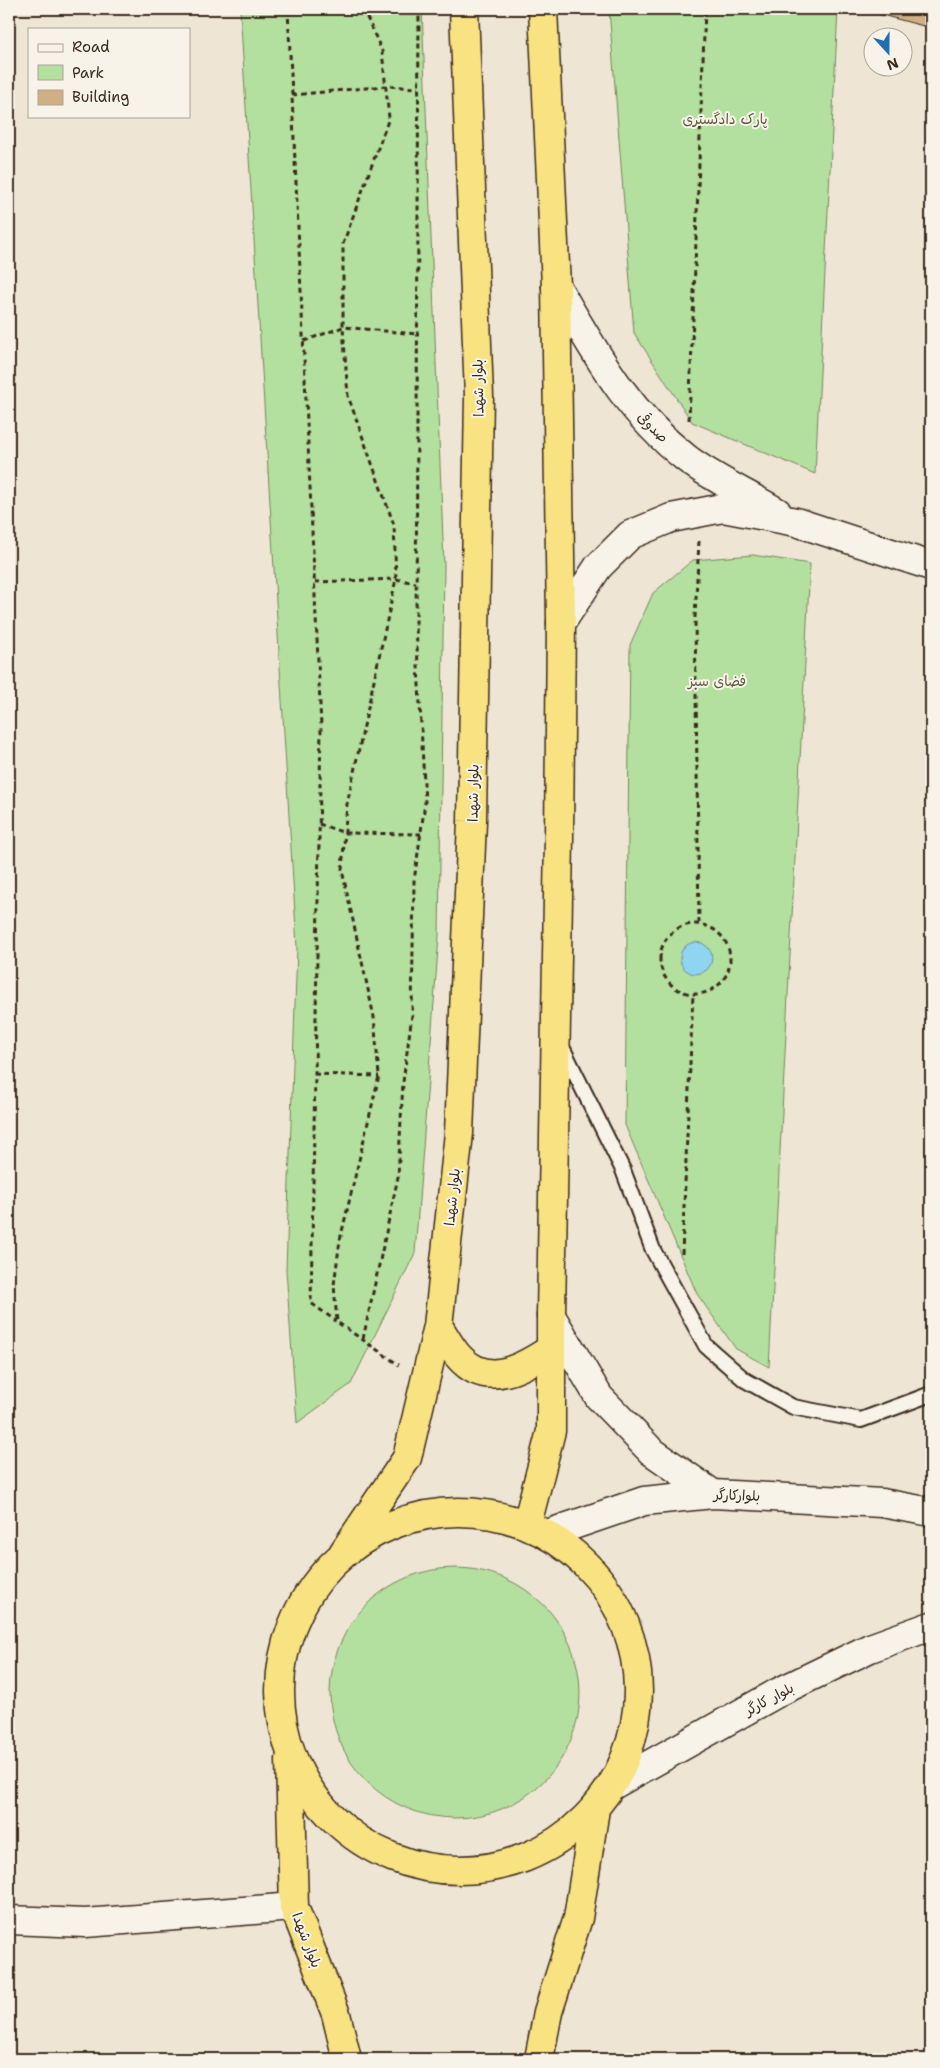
<svg xmlns="http://www.w3.org/2000/svg" width="940" height="2068" viewBox="0 0 940 2068" font-family="'Shantell Sans','Playpen Sans Arabic',sans-serif">
	<rect width="100%" height="100%" fill="#efe5d4"/>
	<filter id="ink" filterUnits="userSpaceOnUse"><feTurbulence type="fractalNoise" baseFrequency=".02" numOctaves="2"/><feDisplacementMap in="SourceGraphic" scale="10" xChannelSelector="R" yChannelSelector="G"/><feConvolveMatrix kernelMatrix="1 2 1 2 8 2 1 2 1" color-interpolation-filters="sRGB"/></filter>
	<g filter="url(#ink)">
		<path fill="#b3e09e" stroke="#77855e" d="M 240,9 L 422,9 L 444,565 L 439,936 L 415,1253 L 351,1384 L 297,1423 L 286,1270 L 297,947 Z
			M 609,9 L 838,9 L 815,474 L 692,422 L 634,333 Z
			M 753,555 L 810,564 L 769,1367 L 736,1349 L 697,1294 L 625,1125 L 630,645 L 653,593 L 693,560 Z
			M330 1693a125 125 0 1 1 250 0a125 125 0 1 1-250 0Z"/>
		<path fill="#8fd4f0" stroke="#6d909c" d="M680 958a16 16 0 1 1 32 0a16 16 0 1 1-32 0Z"/>
		<path fill="#0003" d="M 864,9 L 931,9 L 931,27 Z"/>
		<path fill="#cfaf83" stroke="#3b2a1e" d="M 859,9 L 931,9 L 931,28 Z"/>
		<g fill="none" stroke-linecap="round" stroke-linejoin="round">
			<g stroke="#3b2a1e" stroke-width="18">
				<path id="service" d="M 561,1045 L 623,1170 L 653,1250 L 706,1346 L 745,1380 L 793,1407 L 861,1420 L 931,1394"/>
			</g>
			<g stroke="#3b2a1e" stroke-width="31">
				<path id="minor" d="M 556,286 C 594,350 625,410 686,458 C 713,479 748,494 777,512
					M 561,623 L 598,567 L 630,535 L 671,518 L 723,508 L 796,522 L 931,566
					M 9,1920 L 85,1923 L 294,1907"/>
			</g>
			<g stroke="#3b2a1e" stroke-width="31">
				<path id="secondary" d="M 551,1316 L 599,1397 L 651,1451 L 713,1494
					M 547,1534 L 644,1501 L 713,1494 L 882,1503 L 931,1512
					M 613,1785 L 779,1692 L 870,1648 L 931,1626"/>
			</g>
			<g stroke="#3b2a1e" stroke-width="31">
				<path id="trunk" d="M 438,1326 C 445,1336 451,1349 460,1358 C 488,1389 524,1367 551,1349
					M280 1691a179 179 0 1 1 358 0a179 179 0 1 1-358 0Z
					M 527,1524 L 551,1431 L 551,1316 L 559,837 L 561,623 L 556,286 L 543,9
					M 343,1553 L 407,1458 L 438,1326 L 459,1133 L 472,821 L 479,396 L 464,9
					M 290,1760 L 294,1907 L 336,2014 L 347,2059
					M 539,2059 L 548,2012 L 578,1918 L 595,1809"/>
			</g>
			<path stroke="#3b2a1e" stroke-width="3" stroke-dasharray="5 4" stroke-linecap="butt" d="M 288,9 L 321,726 L 311,1303 L 336,1321
				M 363,9 L 382,51 L 389,118 L 343,244 L 343,327 L 348,396 L 394,525 L 396,579 L 347,804 L 342,870 L 374,1017 L 379,1076 L 340,1240 L 334,1285 L 337,1322 L 399,1365
				M 292,95 L 386,86 L 418,88
				M 304,341 L 343,327 L 417,334
				M 689,420 L 705,9
				M 699,541 L 695,617 L 699,923
				M 315,582 L 396,579 L 416,583
				M 319,824 L 345,833 L 421,834
				M660 959a35 35 0 1 1 70 0a35 35 0 1 1-70 0Z
				M 314,1074 L 379,1076
				M 682,1254 L 693,994
				M 363,1339 L 398,1177 L 403,1082 L 412,1015 L 414,881 L 425,803 L 416,626 L 419,9"/>
			<use href="#service" stroke="#f7f3e8" stroke-width="14"/>
			<use href="#minor" stroke="#f7f3e8" stroke-width="28"/>
			<use href="#secondary" stroke="#f7f3e8" stroke-width="28"/>
			<use href="#trunk" stroke="#f8e281" stroke-width="28"/>
		</g>
	</g>
	<g text-anchor="middle" stroke-width="4" stroke-linejoin="round" paint-order="stroke">
		<g font-size="14" fill="#59583e" stroke="#f7f3e8">
			<text x="725" y="124">پارک دادگستری</text>
			<text x="717" y="686">فضای سبز</text>
		</g>
		<g font-size="14" fill="#3b2a1e" stroke="#f7f3e8">
			<text transform="translate(478 388) rotate(-91)" y="5">بلوار شهدا</text>
			<text transform="translate(653 427) rotate(45)" y="5">صدوقی</text>
			<text transform="translate(473 793) rotate(-89)" y="5">بلوار شهدا</text>
			<text transform="translate(452 1197) rotate(-84)" y="5">بلوار شهدا</text>
			<text transform="translate(737 1495) rotate(2)" y="5">بلوارکارگر</text>
			<text transform="translate(769 1699) rotate(-28)" y="5">بلوار کارگر</text>
			<text transform="translate(307 1940) rotate(69)" y="5">بلوار شهدا</text>
		</g>
	</g>
	<rect width="940" height="2068" fill="none" stroke="#f7f3e8" stroke-width="30"/>
	<rect x="15" y="15" width="910" height="2038" fill="none" stroke="#3b2a1e" stroke-width="2" filter="url(#ink)"/>
	<rect x="28" y="28" width="162" height="90" fill="#f7f3e8" stroke="#aca397"/>
	<rect x="38" y="44" width="25" height="8" fill="#f7f3e8" stroke="#aca397"/>
	<text x="72" y="52" font-size="15" fill="#3b2a1e">Road</text>
	<rect x="38" y="65" width="25" height="15" fill="#b3e09e" stroke="#aca397"/>
	<text x="72" y="78" font-size="15" fill="#3b2a1e">Park</text>
	<rect x="38" y="90" width="25" height="15" fill="#cfaf83" stroke="#aca397"/>
	<text x="72" y="102" font-size="15" fill="#3b2a1e">Building</text>
	<g transform="translate(888 52) rotate(159)"><circle r="24" fill="#f7f3e8" stroke="#aca397"/>
	<path d="M0-4L9 19L0 12L-9 19Z" fill="#1f6fb2"/>
	<text y="-8" font-size="14" font-weight="bold" text-anchor="middle" fill="#3b2a1e">N</text>
	</g>
</svg>
